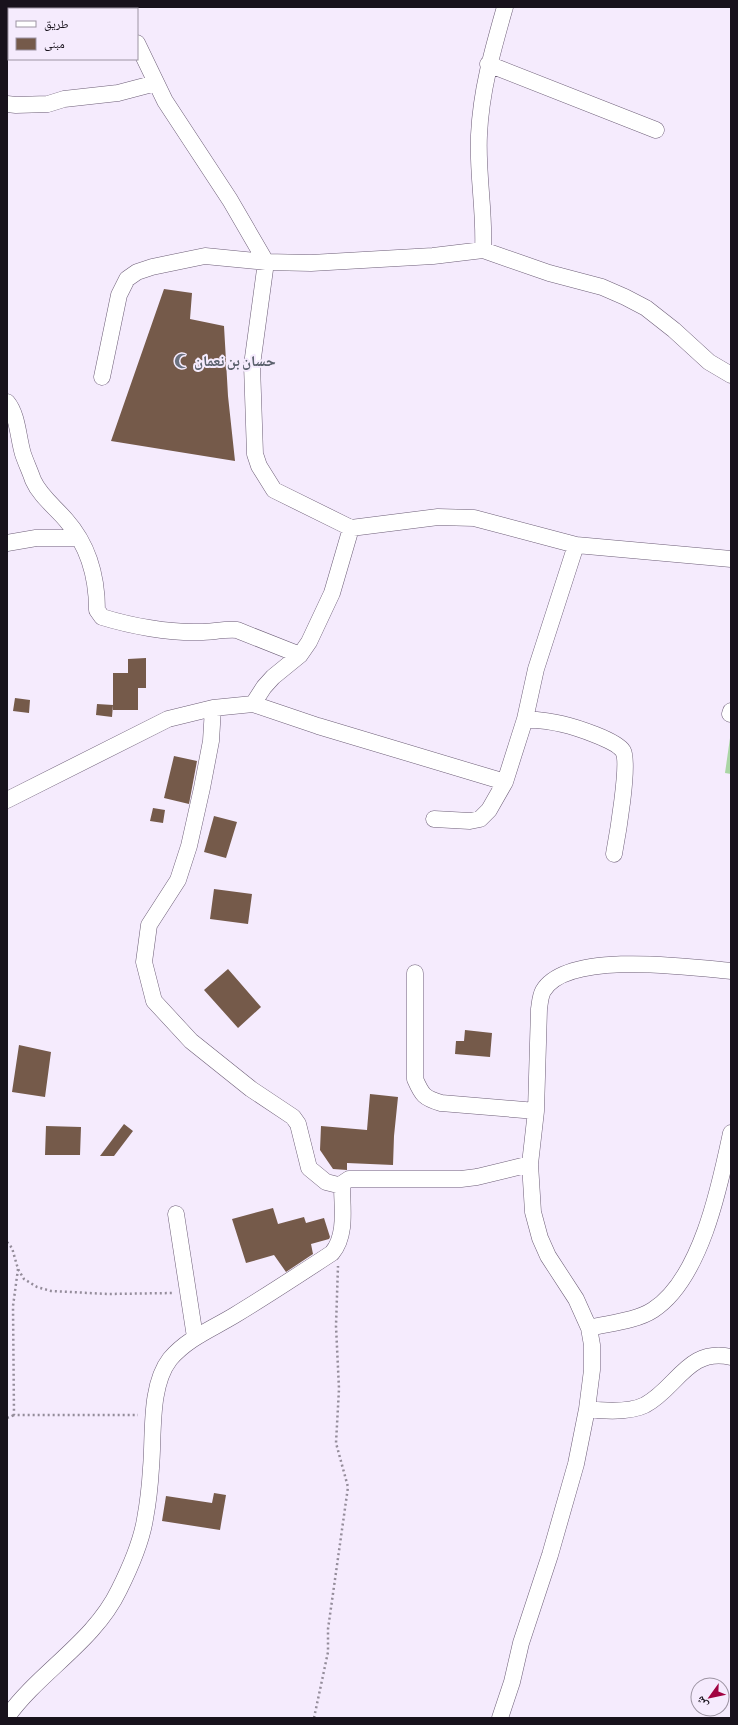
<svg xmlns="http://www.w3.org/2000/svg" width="738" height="1725" viewBox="0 0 738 1725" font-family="'Alegreya Sans','Noto Naskh Arabic',sans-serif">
	<rect width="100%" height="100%" fill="#f5ebfd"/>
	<path fill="#aad6a5" d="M 731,731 L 731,774 L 725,773 Z"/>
	<path fill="#755a4a" d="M 164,289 L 192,293 L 190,319 L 224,326 L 228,396 L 235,461 L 111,441 Z
		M 146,658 L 146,688 L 138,688 L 138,710 L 113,710 L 113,673 L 128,673 L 128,659 Z
		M 15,698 L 30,700 L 29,713 L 13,711 Z
		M 97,704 L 113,705 L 112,717 L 96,715 Z
		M 174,756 L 197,761 L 189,804 L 164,798 Z
		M 153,808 L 165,810 L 163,823 L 150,821 Z
		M 214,816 L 237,822 L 226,858 L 204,852 Z
		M 214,889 L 252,894 L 248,924 L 210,919 Z
		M 228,969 L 261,1007 L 238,1028 L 204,990 Z
		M 465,1030 L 492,1033 L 490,1057 L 455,1054 L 456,1041 L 464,1041 Z
		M 19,1045 L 51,1052 L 45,1097 L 12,1092 Z
		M 370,1094 L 398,1097 L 394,1136 L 393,1165 L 347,1163 L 347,1170 L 333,1169 L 320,1150 L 321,1126 L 367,1130 Z
		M 124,1124 L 133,1131 L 114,1156 L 100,1156 Z
		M 46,1126 L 81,1127 L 80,1155 L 45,1155 Z
		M 273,1208 L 278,1224 L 304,1217 L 306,1223 L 324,1218 L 330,1237 L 329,1239 L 311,1244 L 313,1254 L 286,1272 L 274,1255 L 246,1263 L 232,1219 Z
		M 214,1493 L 226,1495 L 220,1530 L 162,1521 L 166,1496 L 212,1503 Z"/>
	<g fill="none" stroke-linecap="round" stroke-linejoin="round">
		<g stroke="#6d5e77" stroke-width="17">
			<path id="minor" d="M 124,7 L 125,9
				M 137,43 L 165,101 L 230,200 L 266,262 L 252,365 L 255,454 L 259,466 L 274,490 L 351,528 L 438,517 L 474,518 L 576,545 L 731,559
				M 488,64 L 656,130
				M 7,104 L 16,105 L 48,104 L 64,99 L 118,93 L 156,83
				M 483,250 C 485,212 477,173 479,135 C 481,90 493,49 505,7
				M 102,377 L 119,295 L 127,279 L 137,272 L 152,267 L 205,256 L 266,262 L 311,263 L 433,256 L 483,250 L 549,273 L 602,287 L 625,297 L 646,308 L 674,330 L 709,362 L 731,375
				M 7,402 C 18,415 18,438 23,454 C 26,463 30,471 33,480 C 40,496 55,507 66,520 C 89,546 97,577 97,610 L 102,617 C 131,626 169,633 200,632 C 212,632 224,629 237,630 L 300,655
				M 7,543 L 36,538 L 79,538
				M 253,704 L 264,687 L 273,677 L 300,655 L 309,642 L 332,593 L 351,528
				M 213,708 L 211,741 L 202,788 L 189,846 L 178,880 L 149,925 L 144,962 L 154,1001 L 191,1041 L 251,1089 L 293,1117 L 298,1124 L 309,1168 L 326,1182 L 342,1186
				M 730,714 L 731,711
				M 525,719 C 538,720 550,721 562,724 C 575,727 616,740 623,751 C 630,763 617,838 614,854
				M 7,800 L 168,719 L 213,708 L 253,704 L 318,726 L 505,782
				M 434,819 L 470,821 L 480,819 L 489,810 L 505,782 L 525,719 L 536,669 L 576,545
				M 415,973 L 415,1079 C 422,1095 424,1098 441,1103 L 536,1111
				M 176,1214 L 195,1337
				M 589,1328 C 610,1323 636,1321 653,1310 C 701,1279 720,1185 731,1133
				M 587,1409 C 604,1411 629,1413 645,1405 C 677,1388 688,1347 731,1357
				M 7,1717 C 40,1671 94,1642 119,1590 C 130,1568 141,1544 145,1519 C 148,1503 150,1485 151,1468 C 154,1435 149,1386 170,1359 C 188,1338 212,1329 235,1315 C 268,1295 300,1274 332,1253 C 347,1235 342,1207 342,1186 L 343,1183 L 349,1179 L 461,1179 L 477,1177 L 530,1164
				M 500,1718 L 512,1682 L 521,1643 L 550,1555 L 576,1464 L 587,1409 L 592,1370 L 592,1345 L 589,1328 L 576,1299 L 548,1256 L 540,1238 L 533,1212 L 530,1164 L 536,1111 L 539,1009 C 540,1003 540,997 543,991 C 567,950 690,967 731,971"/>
		</g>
		<path stroke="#948c9a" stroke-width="2.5" stroke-dasharray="2 3" stroke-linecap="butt" d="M 7,1242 L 12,1248 L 18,1269 L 24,1279 L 37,1287 L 51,1291 L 108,1294 L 174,1293
			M 18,1269 L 13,1306 L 14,1415 L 138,1415
			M 7,1418 L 14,1415
			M 314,1718 L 328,1652 L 328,1629 L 348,1487 L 336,1443 L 339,1389 L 336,1326 L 338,1266"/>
		<use href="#minor" stroke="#fff" stroke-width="16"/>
	</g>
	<defs>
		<g id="mosque-bare" transform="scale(1.2)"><path d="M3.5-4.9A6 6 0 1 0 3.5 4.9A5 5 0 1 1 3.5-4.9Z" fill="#6b7280" stroke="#f5ebfd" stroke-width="2.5" paint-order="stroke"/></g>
	</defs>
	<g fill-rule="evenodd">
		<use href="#mosque-bare" x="182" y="361"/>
	</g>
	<g text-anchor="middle" stroke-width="4" stroke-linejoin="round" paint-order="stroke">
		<g font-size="15" font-weight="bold" fill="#5b616d" stroke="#f5ebfd" text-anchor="start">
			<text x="194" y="366">حسان بن نعمان</text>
		</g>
	</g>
	<rect width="738" height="1725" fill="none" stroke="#18121c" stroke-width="16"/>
	<rect x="8" y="8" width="130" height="52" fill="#f5ebfd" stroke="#9d94a3"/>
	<rect x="16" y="21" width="20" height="6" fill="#ffffff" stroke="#9d94a3"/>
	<text x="44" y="28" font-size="12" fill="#18121c">طريق</text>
	<rect x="16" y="38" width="20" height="12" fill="#755a4a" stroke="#9d94a3"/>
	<text x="44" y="48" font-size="12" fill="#18121c">مبنى</text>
	<g transform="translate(710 1697) rotate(237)"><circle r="19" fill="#f5ebfd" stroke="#9d94a3"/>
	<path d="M0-3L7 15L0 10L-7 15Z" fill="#a10341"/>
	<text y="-6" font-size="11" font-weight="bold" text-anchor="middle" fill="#18121c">ش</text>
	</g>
</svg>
